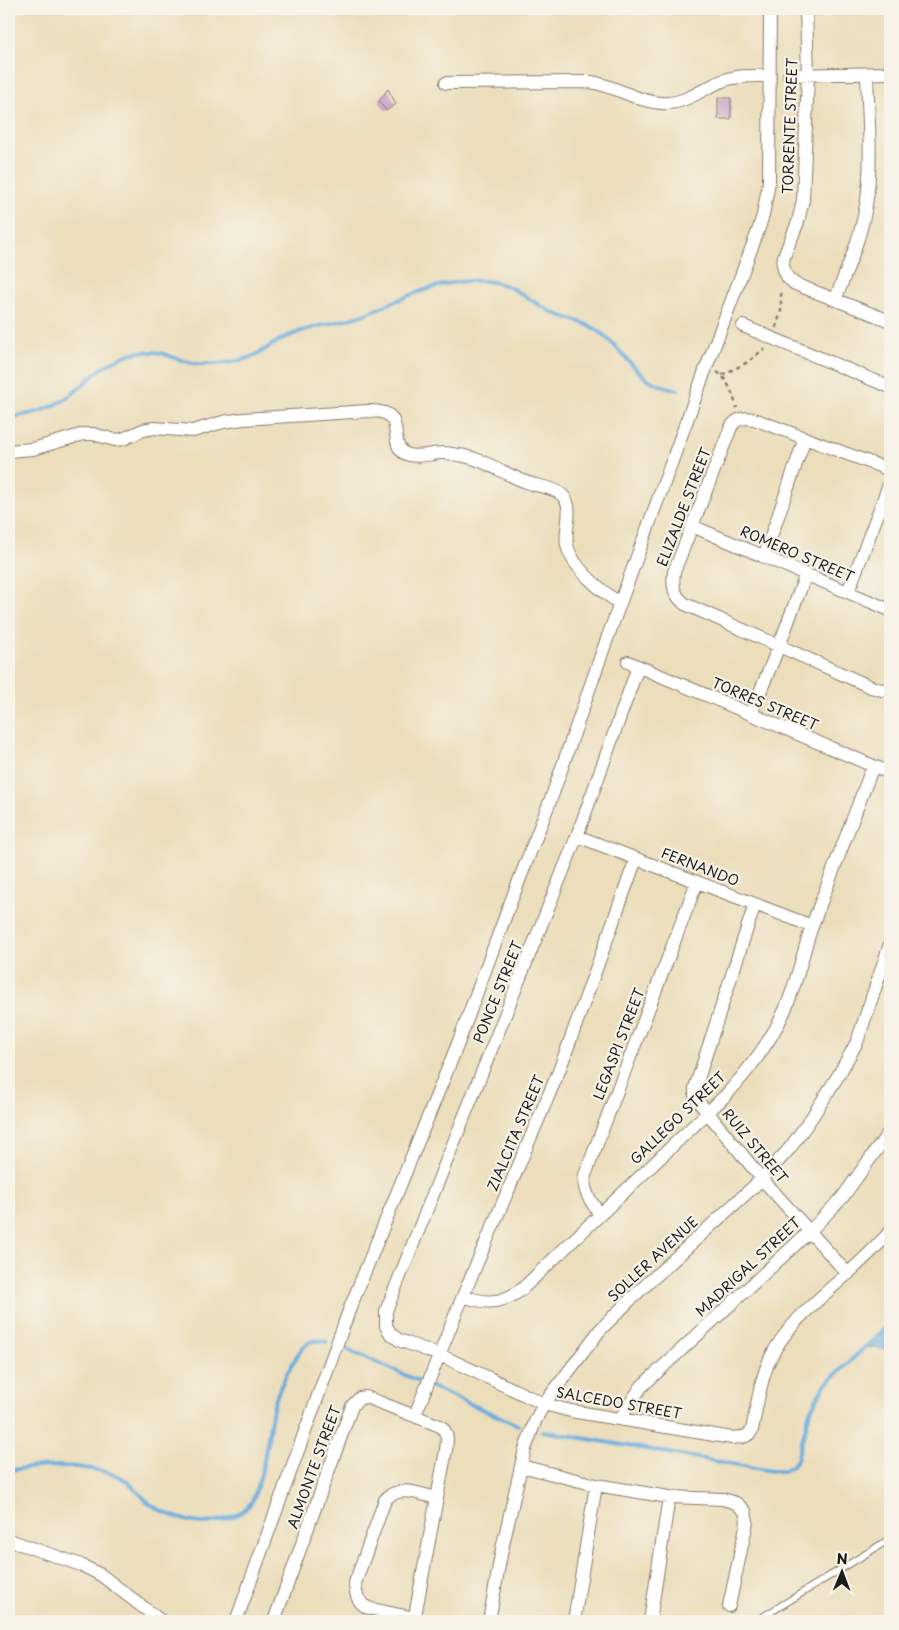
<svg xmlns="http://www.w3.org/2000/svg" width="899" height="1630" viewBox="0 0 899 1630" font-family="'Playpen Sans',sans-serif">
	<rect width="100%" height="100%" fill="#f7f3e8"/>
	<filter id="ink" filterUnits="userSpaceOnUse"><feTurbulence type="fractalNoise" baseFrequency=".02" numOctaves="2"/><feDisplacementMap in="SourceGraphic" scale="10" xChannelSelector="R" yChannelSelector="G"/><feConvolveMatrix kernelMatrix="1 2 1 2 8 2 1 2 1" color-interpolation-filters="sRGB"/></filter>
	<filter id="wash" filterUnits="userSpaceOnUse"><feTurbulence type="fractalNoise" baseFrequency=".0096" numOctaves="4" result="noise"/><feDisplacementMap in="SourceGraphic" scale="20" xChannelSelector="R" yChannelSelector="G"/><feGaussianBlur stdDeviation="1.12" result="paint"/><feColorMatrix in="noise" values="0 0 0 0 0 0 0 0 0 0 0 0 0 0 0 0 0 1.4 0 .05"/><feComposite in="paint" operator="in"/></filter>
	<g filter="url(#wash)">
		<rect width="100%" height="100%" fill="#ecdebb"/>
		<path fill="#67abdd" stroke="#42647c" d="M 890,1321 L 890,1350 L 864,1347 Z"/>
		<g fill="none" stroke-linecap="round" stroke-linejoin="round">
			<path stroke="#67abdd" stroke-width="4" d="M 9,417 C 31,415 54,409 72,394 C 87,382 101,366 120,358 C 133,351 150,350 164,354 C 176,358 187,363 200,364 C 218,365 239,362 256,355 C 261,352 267,348 272,345 C 280,340 290,335 299,332 C 321,324 344,322 365,314 C 404,298 448,275 492,282 C 514,285 533,303 552,312 C 568,320 587,321 601,333 C 618,346 629,365 646,378 C 655,385 667,387 678,390
				M 348,1350 L 518,1425
				M 542,1431 L 772,1471 L 783,1471 L 792,1466 L 797,1460 L 810,1411 L 824,1386 L 866,1346
				M 9,1470 C 43,1465 84,1463 118,1476 C 130,1481 140,1495 149,1503 C 160,1512 188,1523 202,1523 C 217,1523 241,1516 250,1504 C 253,1501 255,1494 256,1490 C 267,1461 267,1430 275,1401 C 279,1388 286,1375 293,1363 C 301,1348 308,1336 327,1342"/>
		</g>
		<g id="blocks">
			<path fill="#c79fc9" d="M 388,89 L 396,104 L 386,111 L 379,101 Z
				M 718,98 L 731,98 L 731,119 L 718,119 Z"/>
		</g>
	</g>
	<g filter="url(#ink)">
		<use href="#blocks" fill-opacity="0" stroke="#847d6c" stroke-width="1"/>
		<g fill="none" stroke-linecap="round" stroke-linejoin="round">
			<g stroke="#847d6c" stroke-width="8">
				<path id="lane" d="M 727,1621 L 727,1620
					M 756,1621 L 890,1539"/>
			</g>
			<g stroke="#847d6c" stroke-width="14">
				<path id="street" d="M 806,9 L 808,75 L 803,200 L 798,222 L 784,256 L 783,264 L 784,270 L 788,278 L 795,284 L 890,321
					M 789,75 L 890,73
					M 446,83 L 591,82 C 617,86 642,105 668,103 C 689,102 706,86 725,80 C 739,75 755,76 770,76
					M 835,300 C 847,269 861,238 866,205 C 873,165 868,115 867,74
					M 743,326 L 890,387
					M 9,451 L 33,449 L 84,434 L 93,434 L 115,440 L 123,439 L 143,430 L 154,428 L 193,431 L 223,422 L 243,419 L 368,411 C 374,411 382,411 387,414 C 402,422 389,450 409,455 C 420,458 432,453 443,453 C 448,453 453,454 458,455 C 485,458 507,477 532,484 C 542,487 557,488 564,497 C 574,510 564,530 567,545 C 572,568 602,591 620,604
					M 890,470 L 754,419 C 744,417 737,418 731,427 L 674,572 C 672,587 674,595 685,604 L 871,687 L 882,690 L 890,689
					M 692,526 L 890,610
					M 764,557 L 805,438
					M 848,592 L 890,482
					M 628,662 L 890,773
					M 638,667 L 577,836 L 386,1311 L 386,1326 L 391,1334 L 399,1340 L 440,1355 L 544,1404 L 571,1411 L 732,1438 C 740,1437 748,1438 752,1430 C 757,1406 760,1381 770,1359 C 785,1326 819,1299 846,1275 C 862,1261 876,1247 890,1232
					M 751,714 L 779,646 L 806,574
					M 577,836 L 812,926
					M 755,904 L 695,1088 L 695,1095 L 698,1101 L 762,1179 L 848,1274
					M 600,1214 C 591,1202 582,1191 585,1175 L 697,882
					M 463,1296 C 485,1304 501,1304 521,1290 L 726,1095 C 749,1070 771,1041 785,1010 C 797,982 803,952 813,923 C 833,871 853,818 873,766
					M 415,1415 L 463,1296 L 559,1071 L 636,859
					M 620,1419 L 641,1387 L 810,1231 L 842,1198 L 890,1131
					M 521,1466 L 596,1485 L 669,1497 L 723,1499 L 736,1503 L 745,1511 L 747,1522 L 729,1606
					M 9,1540 L 81,1565 L 101,1575 L 161,1621
					M 414,1618 L 368,1608 C 358,1603 355,1594 355,1583 L 385,1500 C 398,1484 419,1494 437,1498
					M 236,1621 L 350,1308 L 457,1046 L 508,909 L 552,796 L 603,650 L 706,368 L 758,231 L 763,215 L 769,182 L 770,9
					M 274,1621 L 352,1406 L 360,1398 L 366,1397 L 440,1426 C 449,1433 447,1440 446,1450 L 414,1621
					M 489,1621 L 502,1549 L 525,1449 L 536,1419 L 544,1404 L 600,1330 L 636,1294 L 762,1179 L 790,1148 L 812,1117 L 838,1076 L 857,1042 L 890,944
					M 574,1621 L 596,1485
					M 650,1621 L 669,1497"/>
			</g>
			<path stroke="#847d6c" stroke-width="2.5" stroke-dasharray="4 4" stroke-linecap="butt" d="M 776,328 L 781,311 L 781,289
				M 717,372 C 728,378 733,396 737,408
				M 722,375 L 748,362 L 765,348"/>
			<use href="#lane" stroke="#fff" stroke-width="6"/>
			<use href="#street" stroke="#fff" stroke-width="12"/>
		</g>
	</g>
	<g text-anchor="middle" stroke-width="4.5" stroke-linejoin="round" paint-order="stroke">
		<g font-size="14" fill="#1c1c1c" stroke="#f7f3e8">
			<text transform="translate(790 126) rotate(-88)" y="5">TORRENTE STREET</text>
			<text transform="translate(684 507) rotate(-69)" y="5">ELIZALDE STREET</text>
			<text transform="translate(797 554) rotate(23)" y="5">ROMERO STREET</text>
			<text transform="translate(765 704) rotate(23)" y="5">TORRES STREET</text>
			<text transform="translate(700 867) rotate(21)" y="5">FERNANDO</text>
			<text transform="translate(498 992) rotate(-68)" y="5">PONCE STREET</text>
			<text transform="translate(619 1044) rotate(-69)" y="5">LEGASPI STREET</text>
			<text transform="translate(678 1118) rotate(-44)" y="5">GALLEGO STREET</text>
			<text transform="translate(516 1133) rotate(-67)" y="5">ZIALCITA STREET</text>
			<text transform="translate(755 1146) rotate(50)" y="5">RUIZ STREET</text>
			<text transform="translate(653 1259) rotate(-43)" y="5">SOLLER AVENUE</text>
			<text transform="translate(748 1267) rotate(-43)" y="5">MADRIGAL STREET</text>
			<text transform="translate(619 1403) rotate(10)" y="5">SALCEDO STREET</text>
			<text transform="translate(314 1467) rotate(-70)" y="5">ALMONTE STREET</text>
		</g>
	</g>
	<rect width="899" height="1630" fill="none" stroke="#f7f3e8" stroke-width="30"/>
	<g transform="translate(842 1572) rotate(1)" stroke="#f7f3e8" stroke-width="4" paint-order="stroke">
	<path d="M0-4L9 19L0 12L-9 19Z" fill="#1c1c1c"/>
	<text y="-8" font-size="14" font-weight="bold" text-anchor="middle" fill="#1c1c1c">N</text>
	</g>
</svg>
